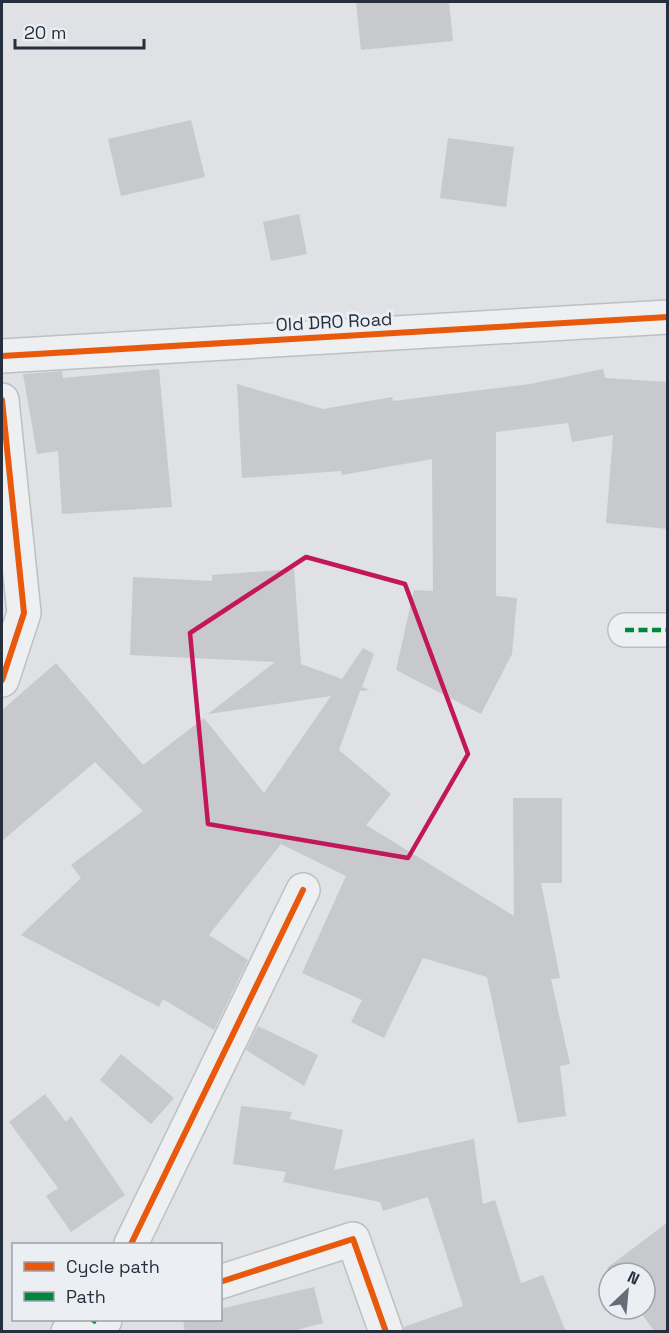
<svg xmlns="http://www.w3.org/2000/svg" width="669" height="1333" viewBox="0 0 669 1333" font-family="'Space Grotesk',sans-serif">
	<rect width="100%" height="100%" fill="#dfe1e4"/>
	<path fill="#c7c9cc" d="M 356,2 L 449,2 L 453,41 L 361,50 Z
		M 191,120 L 205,177 L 121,196 L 108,139 Z
		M 448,138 L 514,147 L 506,207 L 440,198 Z
		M 299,214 L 307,254 L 271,261 L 263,222 Z
		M 159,369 L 172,507 L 62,514 L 58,451 L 37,454 L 23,374 L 62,371 L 63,378 Z
		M 603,369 L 605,378 L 668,382 L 668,529 L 606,523 L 613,435 L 572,442 L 568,423 L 496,432 L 496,596 L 517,598 L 512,654 L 481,714 L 396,670 L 414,590 L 433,591 L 432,459 L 342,475 L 341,471 L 242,478 L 237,384 L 323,409 L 392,397 L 393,401 L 530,384 Z
		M 294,569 L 301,664 L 342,679 L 363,648 L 374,654 L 362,687 L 370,690 L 360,691 L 339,750 L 391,794 L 366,825 L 514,916 L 513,798 L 562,798 L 562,883 L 541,883 L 560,978 L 551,979 L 570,1064 L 560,1066 L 566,1116 L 518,1123 L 487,977 L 423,958 L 384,1038 L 351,1022 L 362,1000 L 302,973 L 346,876 L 281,844 L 209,935 L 248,960 L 214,1030 L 163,999 L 159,1007 L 21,935 L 81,878 L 71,865 L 143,811 L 95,762 L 2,841 L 2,710 L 56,663 L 143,765 L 204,718 L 264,793 L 331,696 L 208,714 L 275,662 L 130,655 L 133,577 L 212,581 L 212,575 Z
		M 258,1026 L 318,1055 L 304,1086 L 246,1050 Z
		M 121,1054 L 174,1098 L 151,1124 L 100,1080 Z
		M 45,1094 L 66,1122 L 71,1116 L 125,1195 L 71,1232 L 46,1196 L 58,1188 L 9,1122 Z
		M 241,1106 L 292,1112 L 289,1119 L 343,1130 L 334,1170 L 474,1139 L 483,1204 L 495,1200 L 521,1283 L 543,1275 L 566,1332 L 404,1332 L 404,1327 L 463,1306 L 428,1197 L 383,1211 L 380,1202 L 283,1182 L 286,1172 L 233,1164 Z
		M 668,1222 L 668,1332 L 655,1332 L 638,1309 L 645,1309 L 645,1273 L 611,1273 L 607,1268 Z
		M 314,1287 L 323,1323 L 289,1332 L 185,1332 L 183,1320 L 220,1320 L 220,1309 Z"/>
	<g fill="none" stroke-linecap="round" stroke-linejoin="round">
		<g stroke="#bdbfc2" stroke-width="36">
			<path id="street" d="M 2,356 L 668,317
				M 2,400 L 24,613 L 2,680
				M 625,630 L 668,630
				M 131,1244 L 303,890
				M 220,1282 L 353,1239 L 386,1332
				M 68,1332 L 105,1320"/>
		</g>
		<use href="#street" stroke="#edeff1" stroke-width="33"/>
		<path stroke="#00873e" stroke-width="4.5" stroke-dasharray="9 4.5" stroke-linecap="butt" d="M 625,630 L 668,630
			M 93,1323 L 95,1320"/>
		<g stroke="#ebeff4" stroke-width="10">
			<path id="cycleway" d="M 2,356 L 668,317
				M 2,400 L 24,613 L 2,680
				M 131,1244 L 303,890
				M 220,1282 L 353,1239 L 386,1332"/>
		</g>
		<use href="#cycleway" stroke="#e8590c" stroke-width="6"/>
	</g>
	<path fill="none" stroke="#c2185b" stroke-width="4.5" stroke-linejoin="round" d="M 306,557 L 405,584 L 468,754 L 408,858 L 208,824 L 190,633 Z"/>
	<g text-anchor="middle" stroke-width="6" stroke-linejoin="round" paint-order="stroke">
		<g font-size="18" fill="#252f3d" stroke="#ebeff4">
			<text transform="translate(334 322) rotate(-3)" y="6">Old DRO Road</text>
		</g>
	</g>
	<rect width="669" height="1333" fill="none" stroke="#252f3d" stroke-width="6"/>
	<rect x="12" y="1243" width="210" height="78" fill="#ebeff4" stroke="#9ca2ab" stroke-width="1.5"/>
	<rect x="24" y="1262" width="30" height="9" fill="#e8590c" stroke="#9ca2ab" stroke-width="1.5"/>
	<text x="66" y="1273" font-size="18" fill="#252f3d">Cycle path</text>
	<rect x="24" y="1292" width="30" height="9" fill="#00873e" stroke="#9ca2ab" stroke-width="1.5"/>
	<text x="66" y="1303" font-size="18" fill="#252f3d">Path</text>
	<g transform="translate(627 1291) rotate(26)"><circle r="28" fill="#ebeff4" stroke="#9ca2ab" stroke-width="1.5"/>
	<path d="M0-4.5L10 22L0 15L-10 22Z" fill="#666d77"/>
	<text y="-9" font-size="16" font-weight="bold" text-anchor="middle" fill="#252f3d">N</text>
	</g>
	<path d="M15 39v9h129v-9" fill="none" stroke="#252f3d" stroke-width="3"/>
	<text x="24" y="39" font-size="18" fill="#252f3d" stroke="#ebeff4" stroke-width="4.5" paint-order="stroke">20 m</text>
</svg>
